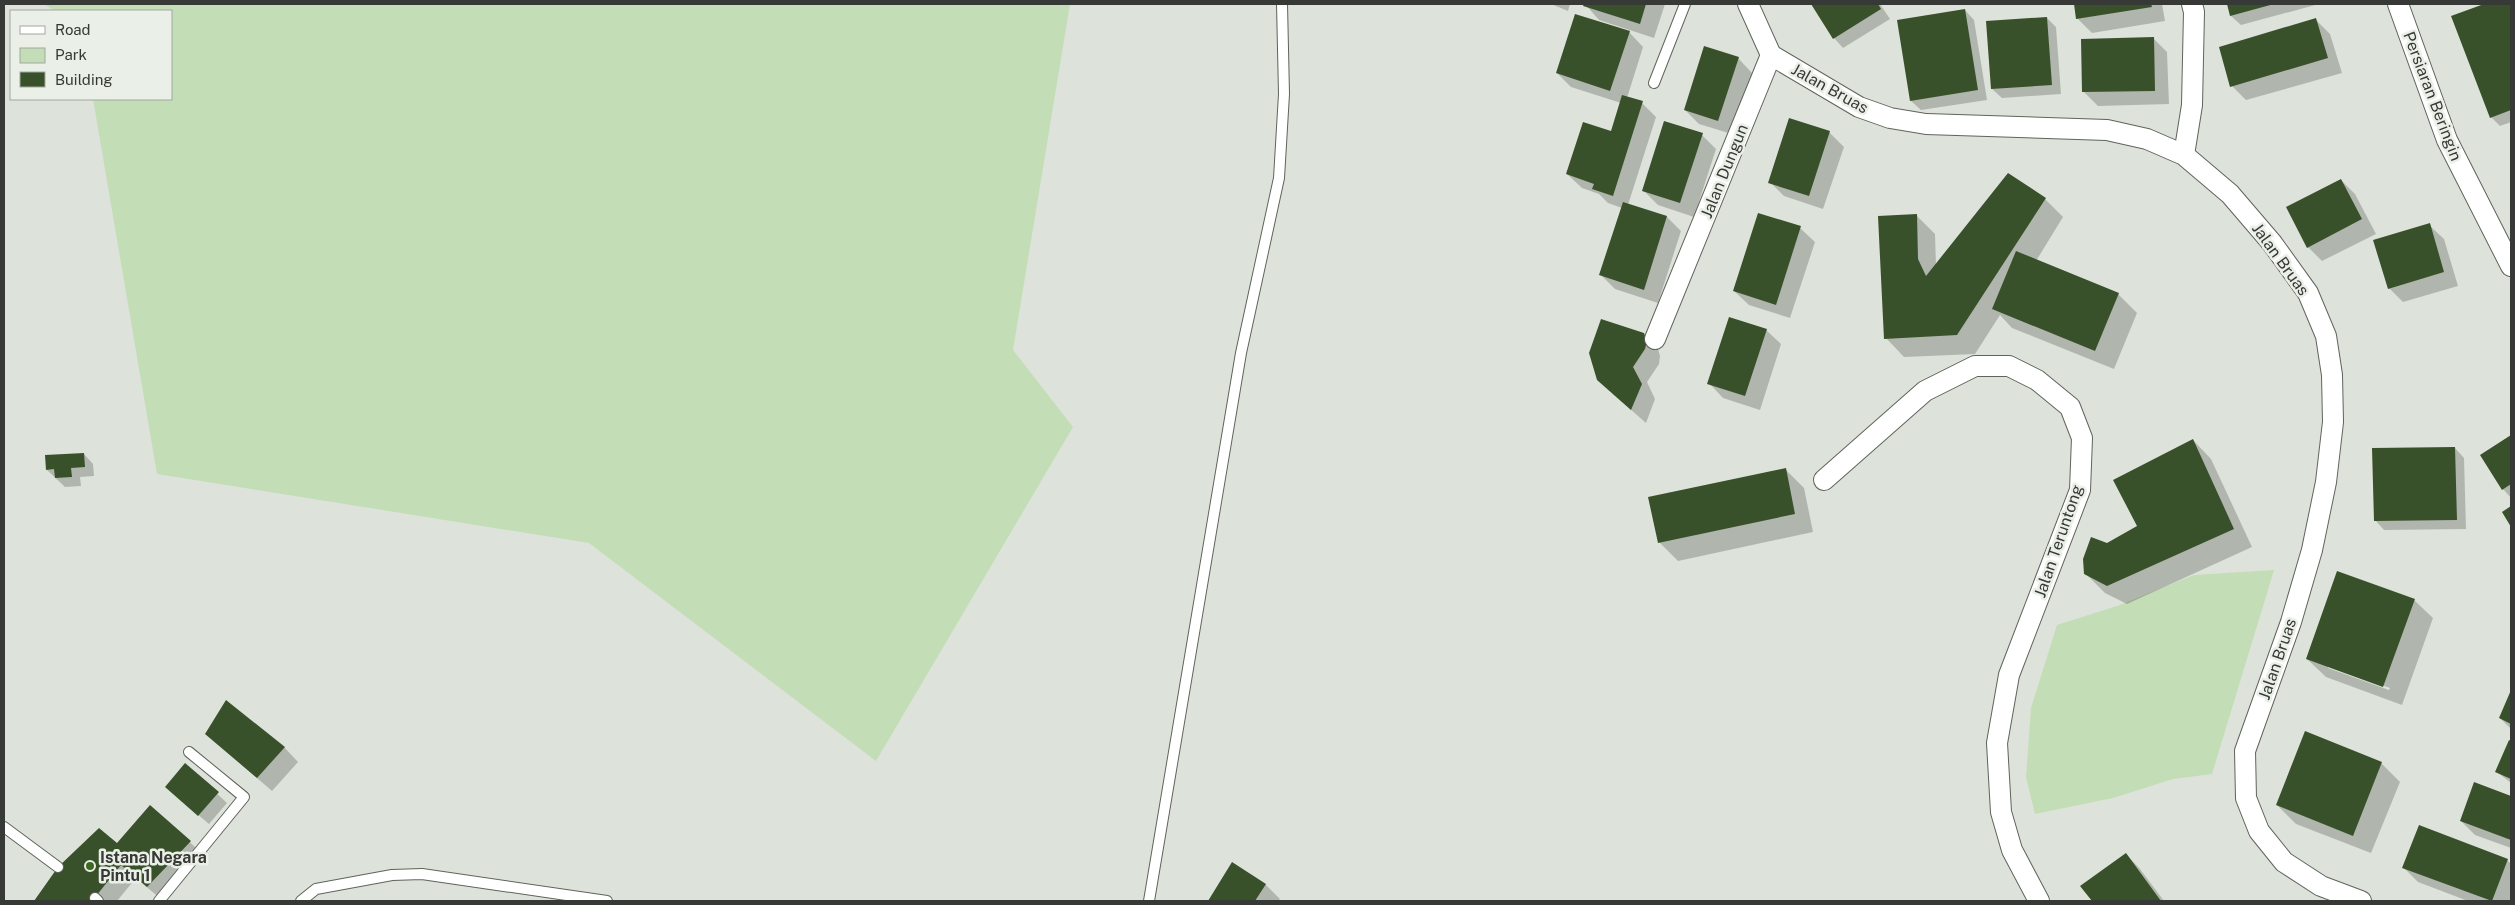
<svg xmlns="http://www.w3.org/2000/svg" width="2515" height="905" viewBox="0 0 2515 905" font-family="'Public Sans',sans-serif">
	<rect width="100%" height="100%" fill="#dde3da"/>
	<path fill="#c3ddb6" d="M 44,4 L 1070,4 L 1013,350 L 1073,427 L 876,761 L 589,543 L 157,474 L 93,99 L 171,99 L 171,11 L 55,11 Z
		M 2274,570 L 2212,774 L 2173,779 L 2113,798 L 2035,814 L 2026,777 L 2031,708 L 2057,625 L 2117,606 L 2194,575 Z"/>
	<path fill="#0003" fill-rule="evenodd" d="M 1551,4 L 1570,4 L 1568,11 Z
		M 1585,4 L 1665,4 L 1654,38 L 1599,20 Z
		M 1812,4 L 1880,4 L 1890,19 L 1843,48 L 1834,38 Z
		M 2075,4 L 2162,4 L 2165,21 L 2092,33 L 2077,18 Z
		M 2228,4 L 2319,4 L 2241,25 L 2231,16 Z
		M 2487,4 L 2511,4 L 2511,122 L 2500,126 L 2491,117 L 2452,17 Z
		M 1965,10 L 1974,20 L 1987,100 L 1921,110 L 1911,101 Z
		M 2047,18 L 2056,27 L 2061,94 L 2002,98 L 1992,89 Z
		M 2316,20 L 2330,34 L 2342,73 L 2246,100 L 2232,86 Z
		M 1629,32 L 1643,47 L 1627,98 L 1642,103 L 1656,117 L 1628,205 L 1667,217 L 1681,231 L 1658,303 L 1615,289 L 1601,275 L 1622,208 L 1608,203 L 1599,194 L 1582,188 L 1567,174 L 1612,133 L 1621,103 L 1571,87 L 1557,73 Z
		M 2153,38 L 2167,52 L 2169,104 L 2098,106 L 2084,92 Z
		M 1738,58 L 1752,73 L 1732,134 L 1699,124 L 1685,110 Z
		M 1829,132 L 1844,147 L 1823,209 L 1784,196 L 1770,182 Z
		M 1702,135 L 1716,149 L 1694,217 L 1658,205 L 1643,190 Z
		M 2341,180 L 2355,194 L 2376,234 L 2322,261 L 2308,247 Z
		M 2045,199 L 2063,217 L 2036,261 L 2118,294 L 2137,313 L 2114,369 L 2012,328 L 2000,315 L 1975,354 L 1904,357 L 1886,338 L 1916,215 L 1935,234 L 1936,265 Z
		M 2429,225 L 2444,239 L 2458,286 L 2403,302 L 2389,288 Z
		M 1800,228 L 1815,242 L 1790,318 L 1749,305 L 1734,291 Z
		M 1766,330 L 1781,344 L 1760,410 L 1723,398 L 1709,383 Z
		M 1643,334 L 1658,349 L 1660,356 L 1659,364 L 1647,382 L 1655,399 L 1646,423 L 1613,394 Z
		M 2511,437 L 2511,498 L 2503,489 L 2481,456 Z
		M 2193,440 L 2211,459 L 2252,547 L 2127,604 L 2105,593 L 2086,574 L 2107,544 L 2139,527 Z
		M 2455,448 L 2464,458 L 2466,529 L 2384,530 L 2375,520 Z
		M 84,454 L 93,464 L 94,476 L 80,477 L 81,486 L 65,487 L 47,470 Z
		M 1785,469 L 1804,488 L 1813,532 L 1678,561 L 1659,542 Z
		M 2414,600 L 2433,618 L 2402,705 L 2326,677 L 2307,659 ZM 2328,666 L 2390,688 L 2389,690 L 2328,668 Z
		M 2511,693 L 2511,729 L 2500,718 Z
		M 206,734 L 284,747 L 298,762 L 272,791 Z
		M 2509,742 L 2511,742 L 2511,783 L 2497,772 Z
		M 2381,763 L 2400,782 L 2371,853 L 2296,824 L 2277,805 Z
		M 186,765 L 227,803 L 209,824 L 176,796 Z
		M 2475,784 L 2511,798 L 2511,848 L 2475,835 L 2461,821 Z
		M 151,807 L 205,856 L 162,900 L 136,878 L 117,901 L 36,901 L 59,868 L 117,845 Z
		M 2126,854 L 2140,869 L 2164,901 L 2093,901 L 2082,886 Z
		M 2507,860 L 2511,864 L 2511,901 L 2468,901 L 2418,882 L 2404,868 Z
		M 1232,864 L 1266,885 L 1280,899 L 1278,901 L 1210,901 Z"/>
	<path fill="#39512a" d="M 1584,4 L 1646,4 L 1640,24 L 1583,6 Z
		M 1811,4 L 1878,4 L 1881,9 L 1833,39 Z
		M 2074,4 L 2151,4 L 2152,7 L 2076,19 Z
		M 2227,4 L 2274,4 L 2230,16 Z
		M 2484,4 L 2511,4 L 2511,110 L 2490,118 L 2451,16 Z
		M 1965,9 L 1978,90 L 1910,101 L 1897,20 Z
		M 1575,14 L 1630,31 L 1610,91 L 1556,73 Z
		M 2047,17 L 2052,85 L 1991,89 L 1986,21 Z
		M 2316,18 L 2328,58 L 2230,87 L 2219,47 Z
		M 2154,37 L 2155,91 L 2082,92 L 2081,39 Z
		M 1704,46 L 1739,57 L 1718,121 L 1684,110 Z
		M 1622,95 L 1643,101 L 1613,196 L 1592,189 L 1594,184 L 1566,174 L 1583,122 L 1611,131 Z
		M 1789,118 L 1830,131 L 1809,196 L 1768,183 Z
		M 1664,121 L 1703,133 L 1680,203 L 1642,191 Z
		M 2008,173 L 2046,198 L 1957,335 L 1884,339 L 1878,216 L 1917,214 L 1918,259 L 1926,276 Z
		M 2341,179 L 2362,219 L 2307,248 L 2286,207 Z
		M 1623,202 L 1667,216 L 1644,290 L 1599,275 Z
		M 1758,213 L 1801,226 L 1776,305 L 1733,291 Z
		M 2430,223 L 2444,272 L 2388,289 L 2373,240 Z
		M 2016,251 L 2119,293 L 2095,351 L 1992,309 Z
		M 1729,317 L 1767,329 L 1745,396 L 1707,384 Z
		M 1601,319 L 1644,333 L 1647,341 L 1645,349 L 1633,367 L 1642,384 L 1631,410 L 1597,380 L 1589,353 Z
		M 2511,435 L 2511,484 L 2502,490 L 2480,455 Z
		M 2193,439 L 2234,529 L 2107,586 L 2084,574 L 2083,559 L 2091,537 L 2107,543 L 2137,526 L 2113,480 Z
		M 2455,447 L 2457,520 L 2374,521 L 2372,448 Z
		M 84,453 L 85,467 L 71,468 L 72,477 L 55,478 L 54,469 L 46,470 L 45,455 Z
		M 1786,468 L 1795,514 L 1658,543 L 1648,497 Z
		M 2511,506 L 2511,527 L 2502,512 Z
		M 2337,571 L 2415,599 L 2383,687 L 2306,659 Z
		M 2511,690 L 2511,724 L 2499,718 Z
		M 226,700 L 285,747 L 257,778 L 205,734 Z
		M 2305,731 L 2382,762 L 2353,836 L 2276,805 Z
		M 2509,740 L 2511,741 L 2511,779 L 2495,772 Z
		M 185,763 L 219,792 L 198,816 L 165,787 Z
		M 2474,782 L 2511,796 L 2511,840 L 2460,821 Z
		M 150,805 L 191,841 L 147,887 L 121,865 L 92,901 L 34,901 L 58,867 L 99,828 L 117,843 Z
		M 2419,825 L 2508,859 L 2492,901 L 2402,868 Z
		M 2126,853 L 2161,901 L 2092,901 L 2080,886 Z
		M 1232,862 L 1266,884 L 1255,901 L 1208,901 Z"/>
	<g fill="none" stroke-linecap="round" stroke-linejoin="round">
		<g stroke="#5f645c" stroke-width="12">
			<path id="lane" d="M 1654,83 L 1685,4
				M 4,827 L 58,867
				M 95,898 L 98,901
				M 159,901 L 244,797 L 189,752
				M 301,901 L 316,889 L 392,875 L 422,874 L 607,901
				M 1149,901 L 1241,353 L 1279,178 L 1284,94 L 1282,4"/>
		</g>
		<g stroke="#5f645c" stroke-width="22">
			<path id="street" d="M 2398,4 L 2447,140 L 2511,266
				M 1771,55 L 1859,107 L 1890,118 L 1926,124 L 2107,130 L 2147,139 L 2184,155 L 2230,194 L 2272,243 L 2308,293 L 2326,336 L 2332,375 L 2333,422 L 2326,482 L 2312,550 L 2291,622 L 2245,751 L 2246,798 L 2259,831 L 2284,862 L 2321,886 L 2361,901
				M 2184,155 L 2192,105 L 2194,12 L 2192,4
				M 1655,339 L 1771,55 L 1748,4
				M 1824,480 L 1925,391 L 1975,366 L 2009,366 L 2037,380 L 2070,407 L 2082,438 L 2080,490 L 2009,675 L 1997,743 L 2001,812 L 2012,850 L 2039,901"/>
		</g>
		<use href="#lane" stroke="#fff" stroke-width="10"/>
		<use href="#street" stroke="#fff" stroke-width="20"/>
	</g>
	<circle fill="#3e6722" stroke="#eaf0e7" stroke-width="2" cx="90" cy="866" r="5"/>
	<g text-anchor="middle" stroke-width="5" stroke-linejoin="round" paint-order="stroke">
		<g font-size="16" fill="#363935" stroke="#eaf0e7">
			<text transform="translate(1830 88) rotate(29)" y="6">Jalan Bruas</text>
			<text transform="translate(2433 96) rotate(69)" y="6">Persiaran Beringin</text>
			<text transform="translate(1724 171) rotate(-68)" y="6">Jalan Dungun</text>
			<text transform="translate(2281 259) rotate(54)" y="6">Jalan Bruas</text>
			<text transform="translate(2058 541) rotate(-71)" y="6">Jalan Teruntong</text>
			<text transform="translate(2277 659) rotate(-71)" y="6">Jalan Bruas</text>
		</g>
		<g font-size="16" font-weight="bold" fill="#363935" stroke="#eaf0e7" text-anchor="start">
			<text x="100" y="863">Istana Negara<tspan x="100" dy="18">Pintu 1</tspan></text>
		</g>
	</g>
	<rect width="2515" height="905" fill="none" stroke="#363935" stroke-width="10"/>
	<rect x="10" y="10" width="162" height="90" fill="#eaf0e7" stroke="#a2a7a0"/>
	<rect x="20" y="26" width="25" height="8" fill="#ffffff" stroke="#a2a7a0"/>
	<text x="55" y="35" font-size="15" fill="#363935">Road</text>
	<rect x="20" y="48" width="25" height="15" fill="#c3ddb6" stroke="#a2a7a0"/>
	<text x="55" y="60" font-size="15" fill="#363935">Park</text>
	<rect x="20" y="72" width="25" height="15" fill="#39512a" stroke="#a2a7a0"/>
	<text x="55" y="85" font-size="15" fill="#363935">Building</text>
</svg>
